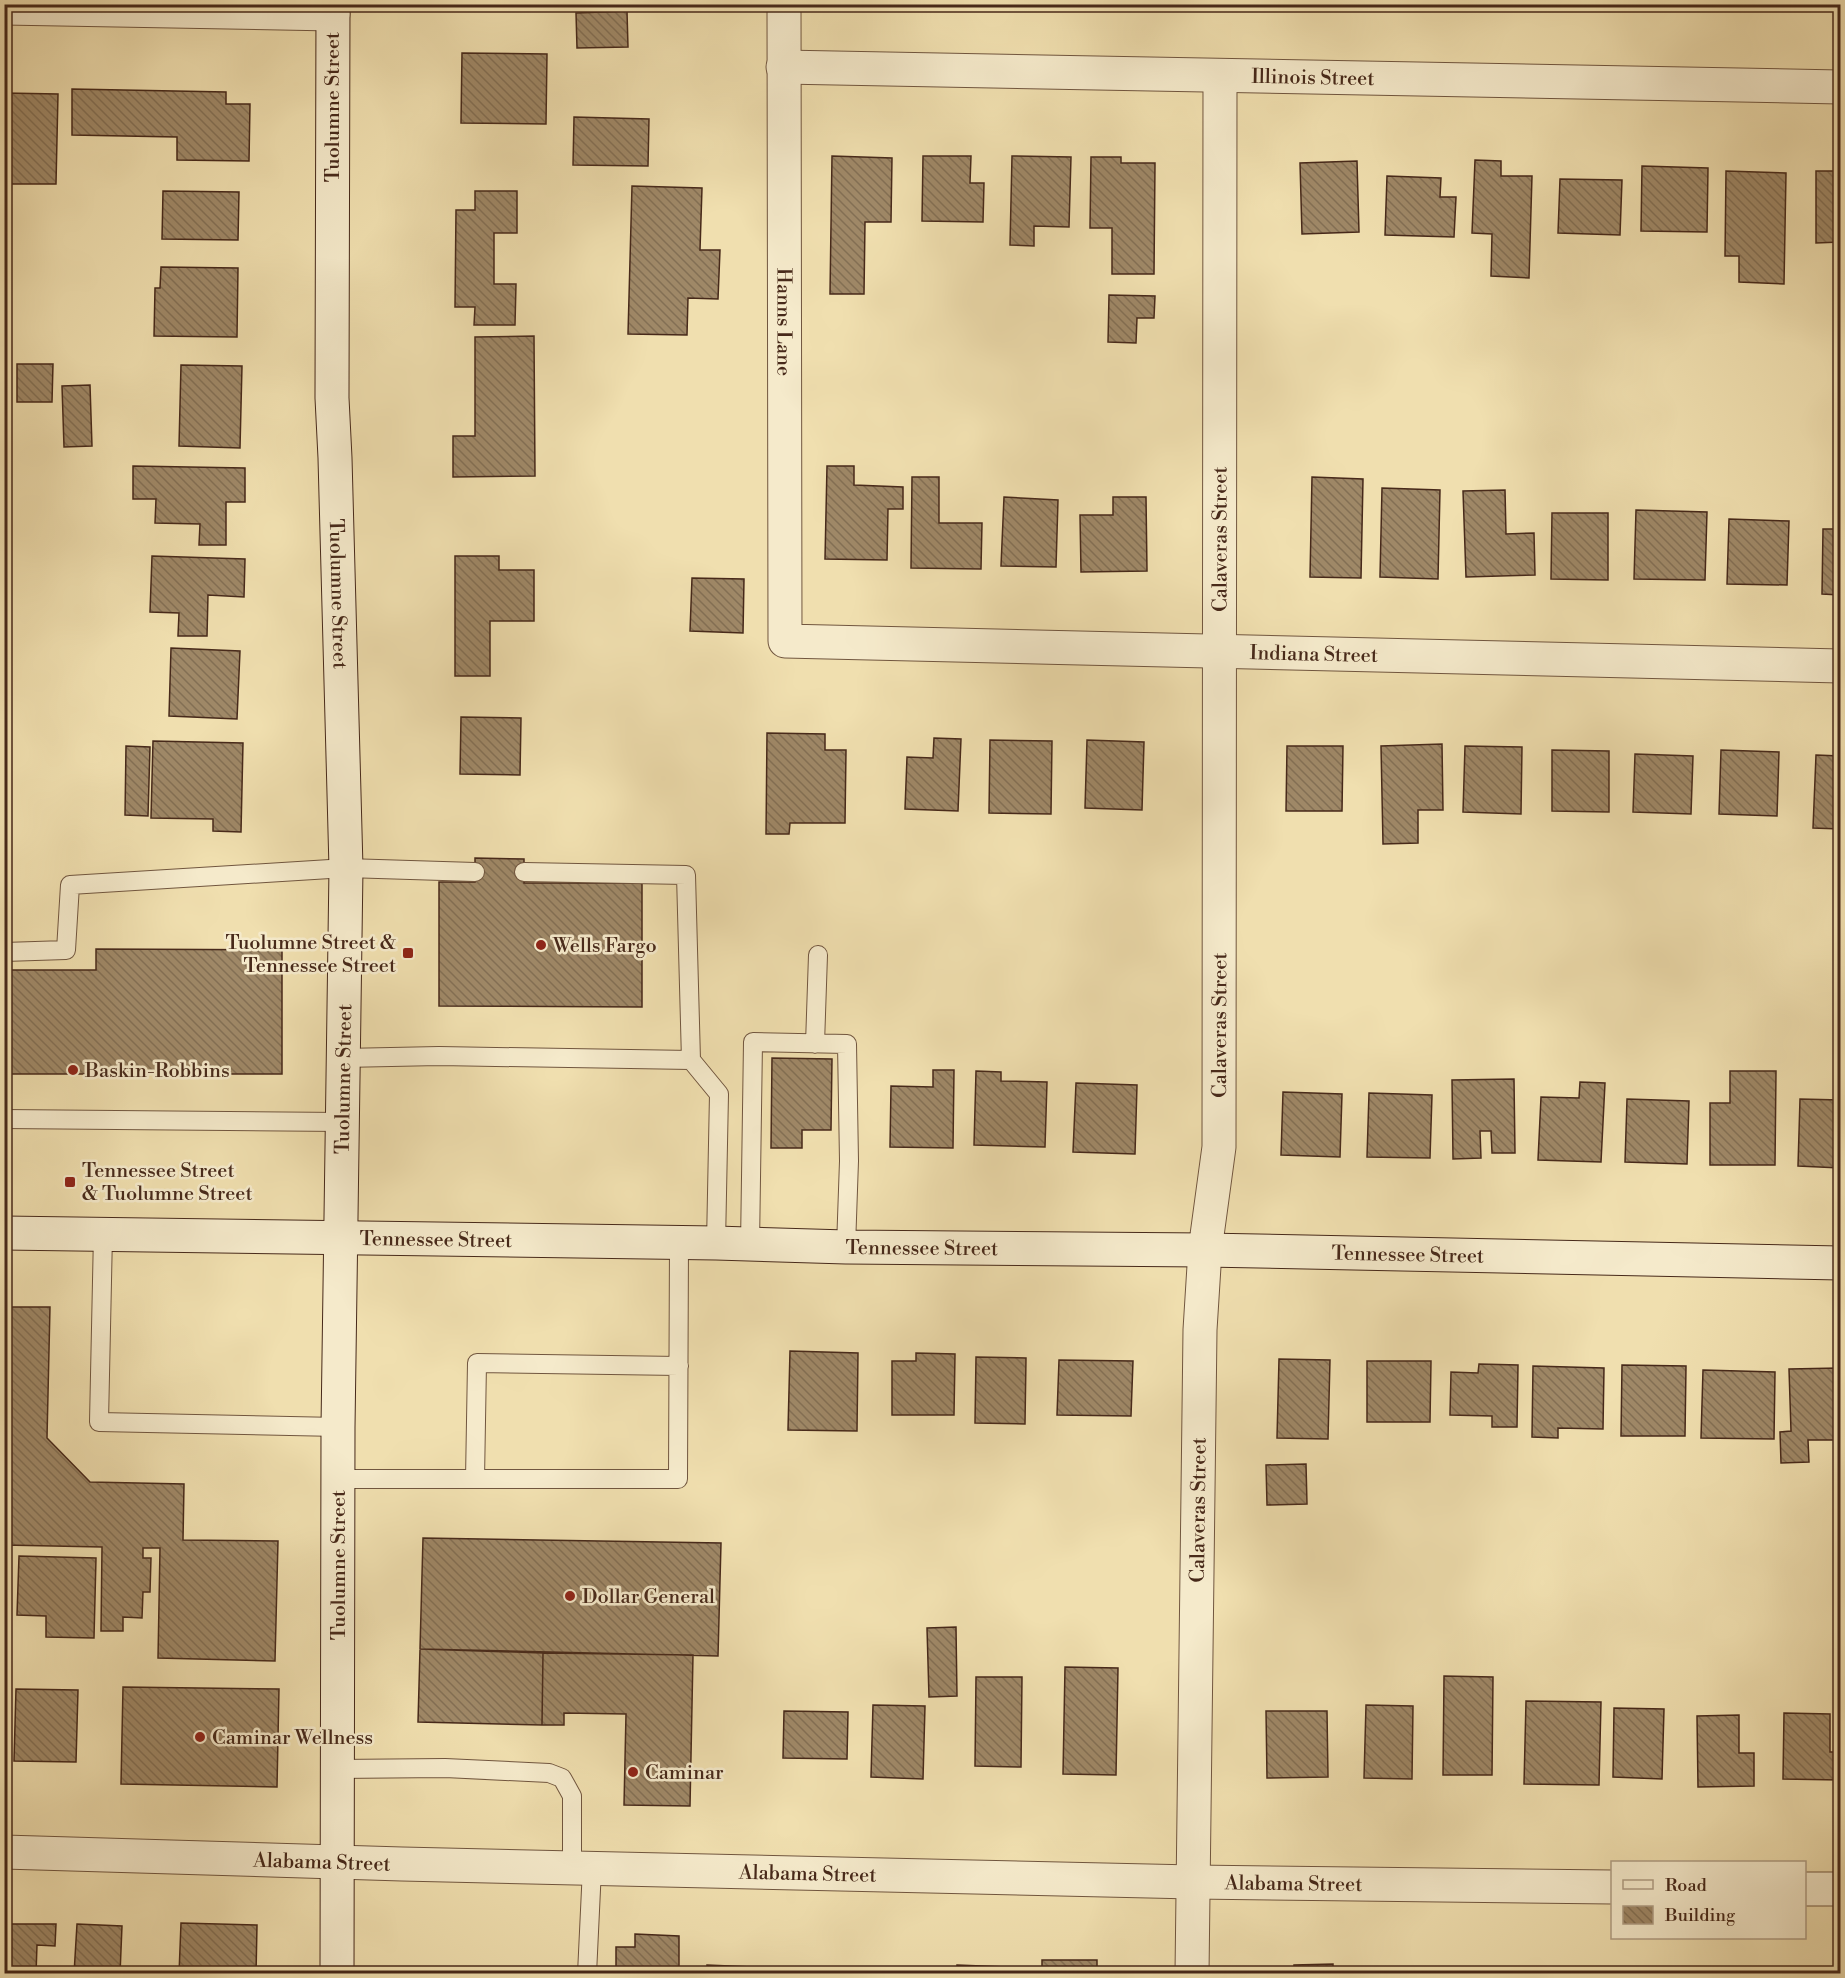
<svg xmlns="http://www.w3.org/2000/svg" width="1845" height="1978" viewBox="0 0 1845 1978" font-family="'Libre Bodoni',serif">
	<defs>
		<pattern id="building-back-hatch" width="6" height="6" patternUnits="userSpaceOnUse" patternTransform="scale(1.5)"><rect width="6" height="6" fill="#9f8867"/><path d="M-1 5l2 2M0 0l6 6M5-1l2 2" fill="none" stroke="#836f54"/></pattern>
	</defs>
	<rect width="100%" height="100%" fill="#f0dfaf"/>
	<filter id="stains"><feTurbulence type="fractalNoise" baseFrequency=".00333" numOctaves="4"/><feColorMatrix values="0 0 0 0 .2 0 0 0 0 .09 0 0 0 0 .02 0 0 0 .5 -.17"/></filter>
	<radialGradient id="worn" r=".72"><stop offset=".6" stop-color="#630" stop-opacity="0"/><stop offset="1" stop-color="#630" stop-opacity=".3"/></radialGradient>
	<path fill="url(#building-back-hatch)" stroke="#47291a" stroke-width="1.5" d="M 1638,4 L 1702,4 L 1701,6 Z
		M 627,11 L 628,47 L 577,48 L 576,13 Z
		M 462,53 L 547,54 L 546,124 L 461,123 Z
		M 72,89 L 226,92 L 226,104 L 250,104 L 249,161 L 177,160 L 177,137 L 72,135 Z
		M 4,93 L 58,94 L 56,184 L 10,184 L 10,162 L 4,162 Z
		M 574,117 L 649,119 L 648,166 L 573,165 Z
		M 832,156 L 892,158 L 891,222 L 865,222 L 864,294 L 830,294 Z
		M 923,156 L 971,156 L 970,183 L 984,183 L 983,222 L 922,221 Z
		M 1012,156 L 1071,157 L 1069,227 L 1034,226 L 1034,246 L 1010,245 Z
		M 1091,157 L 1121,157 L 1121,163 L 1155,163 L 1154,274 L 1112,274 L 1112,228 L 1090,228 Z
		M 1475,160 L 1501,161 L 1501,176 L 1532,176 L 1529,278 L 1491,276 L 1492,234 L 1472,233 Z
		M 1357,161 L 1359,232 L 1302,234 L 1300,163 Z
		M 1642,166 L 1708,168 L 1707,232 L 1641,231 Z
		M 1726,171 L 1786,173 L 1784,284 L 1739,282 L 1739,256 L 1725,256 Z
		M 1816,171 L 1840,171 L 1840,242 L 1816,243 Z
		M 1387,176 L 1441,178 L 1440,197 L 1456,197 L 1454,237 L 1385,235 Z
		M 1560,179 L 1622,180 L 1620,235 L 1558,233 Z
		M 632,186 L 702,188 L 700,250 L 720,250 L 718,299 L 688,298 L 687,335 L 628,334 Z
		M 163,191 L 239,192 L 238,240 L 162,239 Z
		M 475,191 L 517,191 L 517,233 L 494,233 L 494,284 L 516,284 L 515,325 L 474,325 L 475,307 L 455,307 L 456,210 L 475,210 Z
		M 161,267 L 238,268 L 237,337 L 154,336 L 155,288 L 160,288 Z
		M 1109,295 L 1155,296 L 1154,318 L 1137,318 L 1136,343 L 1108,342 Z
		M 534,336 L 535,476 L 453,477 L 453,436 L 475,436 L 475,337 Z
		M 17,364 L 53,364 L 52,402 L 17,402 Z
		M 181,365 L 242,366 L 240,448 L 179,446 Z
		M 90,385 L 92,446 L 64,447 L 62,386 Z
		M 133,466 L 245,468 L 245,502 L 226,502 L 226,545 L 199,545 L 200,524 L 155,523 L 156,499 L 133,499 Z
		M 827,466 L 854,466 L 854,485 L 903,487 L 903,509 L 888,509 L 887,560 L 825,559 Z
		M 912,477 L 939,477 L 939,523 L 982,523 L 981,569 L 911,568 Z
		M 1312,477 L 1363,479 L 1361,578 L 1310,577 Z
		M 1382,488 L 1440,490 L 1438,579 L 1380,577 Z
		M 1505,490 L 1506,534 L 1534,533 L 1535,575 L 1466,577 L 1463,491 Z
		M 1004,497 L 1058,500 L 1056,567 L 1001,566 Z
		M 1113,497 L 1146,497 L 1147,571 L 1081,572 L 1080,515 L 1113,515 Z
		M 1636,510 L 1707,512 L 1705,580 L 1634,579 Z
		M 1552,513 L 1608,513 L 1608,580 L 1551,579 Z
		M 1729,519 L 1789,521 L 1787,585 L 1727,584 Z
		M 1823,529 L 1840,529 L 1840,595 L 1822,594 Z
		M 152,556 L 245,559 L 244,597 L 208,595 L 207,636 L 178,636 L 179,613 L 150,612 Z
		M 455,556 L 499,556 L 499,570 L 534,570 L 534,621 L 490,621 L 490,676 L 455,676 Z
		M 692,578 L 744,579 L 743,633 L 690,631 Z
		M 171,648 L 240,651 L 237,719 L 169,716 Z
		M 4,673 L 10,673 L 8,726 L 4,726 Z
		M 461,717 L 521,718 L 520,775 L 460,774 Z
		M 767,733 L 825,734 L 825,750 L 846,750 L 845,823 L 790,823 L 789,834 L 766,834 Z
		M 934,738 L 961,739 L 958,811 L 905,809 L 907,757 L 933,758 Z
		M 990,740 L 1052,741 L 1051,814 L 989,813 Z
		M 1087,740 L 1144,742 L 1142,810 L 1085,808 Z
		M 153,741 L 243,743 L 241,832 L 213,831 L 213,819 L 151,818 Z
		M 1442,744 L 1443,810 L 1418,810 L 1418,843 L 1383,844 L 1381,746 Z
		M 126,746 L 150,747 L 148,816 L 125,815 Z
		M 1287,746 L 1343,746 L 1342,811 L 1286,811 Z
		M 1465,746 L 1522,747 L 1521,814 L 1463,812 Z
		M 1552,750 L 1609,751 L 1609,812 L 1552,811 Z
		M 1721,750 L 1779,752 L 1777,816 L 1719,814 Z
		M 1635,754 L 1693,756 L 1691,814 L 1633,812 Z
		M 1816,755 L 1840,756 L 1840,829 L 1813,828 Z
		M 475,858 L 524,859 L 524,883 L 642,883 L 642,1007 L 439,1006 L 439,882 L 475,882 Z
		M 96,949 L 282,950 L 282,1074 L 4,1074 L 4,970 L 96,970 Z
		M 772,1058 L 832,1059 L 831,1130 L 802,1130 L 802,1148 L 771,1148 Z
		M 933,1070 L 954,1070 L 953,1148 L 890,1147 L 891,1086 L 933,1087 Z
		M 976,1071 L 1001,1072 L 1001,1081 L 1047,1082 L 1045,1147 L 974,1145 Z
		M 1730,1071 L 1776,1071 L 1775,1165 L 1710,1165 L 1710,1103 L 1730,1103 Z
		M 1514,1079 L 1515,1153 L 1492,1153 L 1491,1131 L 1480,1131 L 1481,1158 L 1453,1159 L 1452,1080 Z
		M 1580,1082 L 1605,1083 L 1601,1162 L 1538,1160 L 1541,1097 L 1579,1098 Z
		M 1076,1083 L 1137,1085 L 1135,1154 L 1073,1152 Z
		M 1283,1092 L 1342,1094 L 1340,1157 L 1281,1155 Z
		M 1369,1093 L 1432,1095 L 1430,1158 L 1367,1157 Z
		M 1627,1099 L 1689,1101 L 1687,1164 L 1625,1162 Z
		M 1800,1099 L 1840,1100 L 1840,1168 L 1798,1166 Z
		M 4,1307 L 50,1307 L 47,1438 L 90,1482 L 184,1484 L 183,1540 L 278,1541 L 275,1661 L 158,1658 L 160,1548 L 143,1548 L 143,1558 L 151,1558 L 150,1592 L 143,1592 L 142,1618 L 123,1617 L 123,1631 L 101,1631 L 102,1547 L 4,1545 Z
		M 790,1351 L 858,1353 L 857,1431 L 788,1430 Z
		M 916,1353 L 955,1354 L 954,1415 L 892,1415 L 892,1361 L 916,1361 Z
		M 976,1357 L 1026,1358 L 1025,1424 L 975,1423 Z
		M 1279,1359 L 1330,1360 L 1328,1439 L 1277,1438 Z
		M 1059,1360 L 1133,1361 L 1131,1416 L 1057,1415 Z
		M 1367,1361 L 1431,1361 L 1430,1422 L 1367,1422 Z
		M 1479,1364 L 1518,1365 L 1517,1427 L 1492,1427 L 1492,1416 L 1450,1415 L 1451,1372 L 1478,1373 Z
		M 1622,1365 L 1686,1366 L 1685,1436 L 1621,1436 Z
		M 1533,1366 L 1604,1368 L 1603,1429 L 1558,1428 L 1558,1438 L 1532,1437 Z
		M 1839,1368 L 1840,1440 L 1808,1440 L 1809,1462 L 1781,1463 L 1780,1432 L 1791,1431 L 1789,1369 Z
		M 1703,1370 L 1775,1372 L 1774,1439 L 1701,1438 Z
		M 1306,1464 L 1307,1504 L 1267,1505 L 1266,1465 Z
		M 423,1538 L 721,1543 L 718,1656 L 420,1649 Z
		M 19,1556 L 96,1558 L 94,1638 L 46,1637 L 46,1616 L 17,1615 Z
		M 956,1627 L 957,1696 L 929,1697 L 927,1628 Z
		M 4,1632 L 9,1632 L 8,1667 L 4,1667 Z
		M 420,1649 L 543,1653 L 542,1725 L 418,1722 Z
		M 543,1653 L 693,1655 L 690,1806 L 624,1805 L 626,1714 L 564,1713 L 564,1725 L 542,1725 Z
		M 1065,1667 L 1118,1668 L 1116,1775 L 1063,1774 Z
		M 1444,1676 L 1493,1677 L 1492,1775 L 1443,1775 Z
		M 976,1677 L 1022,1677 L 1021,1767 L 975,1766 Z
		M 123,1687 L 279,1689 L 277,1787 L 121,1784 Z
		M 16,1689 L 78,1690 L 76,1762 L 14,1761 Z
		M 1526,1701 L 1601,1702 L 1599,1785 L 1524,1784 Z
		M 873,1705 L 925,1706 L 923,1779 L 871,1777 Z
		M 1366,1705 L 1413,1706 L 1412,1779 L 1364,1778 Z
		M 1614,1708 L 1664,1709 L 1662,1779 L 1613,1777 Z
		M 784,1711 L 848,1712 L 847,1759 L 783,1758 Z
		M 1266,1711 L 1327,1711 L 1328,1777 L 1267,1778 Z
		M 1784,1713 L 1830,1714 L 1830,1752 L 1840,1752 L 1840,1780 L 1783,1779 Z
		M 1739,1715 L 1739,1753 L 1754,1753 L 1754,1786 L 1698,1787 L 1697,1716 Z
		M 181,1923 L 257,1925 L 256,1974 L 179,1974 Z
		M 7,1924 L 56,1924 L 55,1946 L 37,1945 L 36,1974 L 4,1974 L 4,1932 L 7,1932 Z
		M 77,1924 L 122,1926 L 120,1974 L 74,1974 Z
		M 635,1934 L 679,1936 L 679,1974 L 616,1974 L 616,1947 L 635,1947 Z
		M 1042,1960 L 1097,1960 L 1097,1974 L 1042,1974 Z
		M 1333,1964 L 1333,1974 L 1294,1974 L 1294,1965 Z
		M 707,1965 L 752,1967 L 752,1974 L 707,1974 Z
		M 957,1965 L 1006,1967 L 1006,1974 L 957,1974 Z
		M 875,1967 L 926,1967 L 926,1974 L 875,1974 Z"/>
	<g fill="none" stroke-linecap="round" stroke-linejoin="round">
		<g stroke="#71563f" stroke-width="20">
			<path id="lane" d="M 524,872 L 686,875 L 691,1060 L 719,1094 L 716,1243
				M 4,952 L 66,950 L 70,885 L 346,868 L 475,872
				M 815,1044 L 818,955
				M 343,1058 L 439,1056 L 691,1060
				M 4,1119 L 342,1122
				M 103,1234 L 99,1422 L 338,1427
				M 750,1245 L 753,1042 L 847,1044 L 849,1161 L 846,1247
				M 338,1479 L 678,1479 L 679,1243
				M 475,1479 L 477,1363 L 679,1366
				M 336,1769 L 445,1768 L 549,1773 L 562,1778 L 572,1796 L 572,1867
				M 587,1974 L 592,1868"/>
		</g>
		<g stroke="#71563f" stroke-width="35">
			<g id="street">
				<path id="s1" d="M 784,4 L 785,641 L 1840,666"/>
				<path d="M 4,8 L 333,14"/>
				<path id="s2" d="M 783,67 L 1840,87"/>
				<path id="s3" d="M 4,1852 L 402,1864 L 1193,1882 L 1612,1887"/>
				<path d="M 1804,1889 L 1840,1889"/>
				<path id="s4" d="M 1192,1974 L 1200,1330 L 1205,1250 L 1219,1147 L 1220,76"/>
			</g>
		</g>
		<g stroke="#47291a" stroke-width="35">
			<g id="secondary">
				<path id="s5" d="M 333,4 L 332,398 L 335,458 L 346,868 L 338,1427 L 337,1974"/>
				<path id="s6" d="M 4,1233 L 716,1243 L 846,1247 L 1205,1250 L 1840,1263"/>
			</g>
		</g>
		<use href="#lane" stroke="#f5eacb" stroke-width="18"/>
		<use href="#street" stroke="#f5eacb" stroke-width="33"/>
		<use href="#secondary" stroke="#f5eacb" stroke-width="33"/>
	</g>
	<g fill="#8f2418" stroke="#f5eacb" stroke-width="2">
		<circle cx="541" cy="945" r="6"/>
		<rect x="402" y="947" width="12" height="12" rx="3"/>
		<circle cx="73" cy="1070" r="6"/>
		<rect x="64" y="1176" width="12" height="12" rx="3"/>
		<circle cx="570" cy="1596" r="6"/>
		<circle cx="200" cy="1737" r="6"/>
		<circle cx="633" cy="1772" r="6"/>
	</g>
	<g text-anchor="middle" stroke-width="5" stroke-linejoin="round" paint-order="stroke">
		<g font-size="20" fill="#47291a" stroke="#f5eacb">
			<text dy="7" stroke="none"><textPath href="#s2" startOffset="530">Illinois Street</textPath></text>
			<text transform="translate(332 107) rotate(-90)" y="7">Tuolumne Street</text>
			<text dy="7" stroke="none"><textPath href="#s1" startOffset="318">Hanns Lane</textPath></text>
			<text dy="7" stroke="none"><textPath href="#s4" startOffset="1436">Calaveras Street</textPath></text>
			<text dy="7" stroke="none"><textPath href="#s5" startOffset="590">Tuolumne Street</textPath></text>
			<text dy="7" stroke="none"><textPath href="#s1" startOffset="1166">Indiana Street</textPath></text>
			<text dy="7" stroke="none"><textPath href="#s4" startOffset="950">Calaveras Street</textPath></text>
			<text transform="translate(343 1079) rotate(-89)" y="7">Tuolumne Street</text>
			<text dy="7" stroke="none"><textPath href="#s6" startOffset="432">Tennessee Street</textPath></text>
			<text dy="7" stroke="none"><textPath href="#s6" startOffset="918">Tennessee Street</textPath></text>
			<text dy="7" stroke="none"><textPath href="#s6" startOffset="1404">Tennessee Street</textPath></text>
			<text dy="7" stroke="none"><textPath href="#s4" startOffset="464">Calaveras Street</textPath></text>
			<text transform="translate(338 1565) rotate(-90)" y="7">Tuolumne Street</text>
			<text dy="7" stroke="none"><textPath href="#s3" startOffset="318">Alabama Street</textPath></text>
			<text dy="7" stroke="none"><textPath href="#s3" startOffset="804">Alabama Street</textPath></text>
			<text dy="7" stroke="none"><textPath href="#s3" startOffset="1290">Alabama Street</textPath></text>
		</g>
		<g font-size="20" fill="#47291a" stroke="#f5eacb" text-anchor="start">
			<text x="396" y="949" text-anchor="end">Tuolumne Street &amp;<tspan x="396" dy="23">Tennessee Street</tspan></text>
			<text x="553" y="952">Wells Fargo</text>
			<text x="85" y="1077">Baskin-Robbins</text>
			<text x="82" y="1177">Tennessee Street<tspan x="82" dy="23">&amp; Tuolumne Street</tspan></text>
			<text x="582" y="1603">Dollar General</text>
			<text x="212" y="1744">Caminar Wellness</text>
			<text x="645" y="1779">Caminar</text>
		</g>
	</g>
	<rect width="1845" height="1978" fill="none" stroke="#f0dfaf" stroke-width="24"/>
	<rect x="6" y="6" width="1833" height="1966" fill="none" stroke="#47291a" stroke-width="3"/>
	<rect x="12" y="12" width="1821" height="1954" fill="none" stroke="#47291a" stroke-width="1.5"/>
	<rect x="1611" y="1861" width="195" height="78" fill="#f5eacb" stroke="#af9d84" stroke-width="1.5"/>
	<rect x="1623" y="1880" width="30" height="9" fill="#f5eacb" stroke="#af9d84" stroke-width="1.5"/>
	<text x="1665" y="1891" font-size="18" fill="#47291a">Road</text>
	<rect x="1623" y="1906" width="30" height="18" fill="url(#building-back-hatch)" stroke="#af9d84" stroke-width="1.5"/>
	<text x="1665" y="1921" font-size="18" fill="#47291a">Building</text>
	<rect width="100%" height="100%" filter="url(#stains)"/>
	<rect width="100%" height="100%" fill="url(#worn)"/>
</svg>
